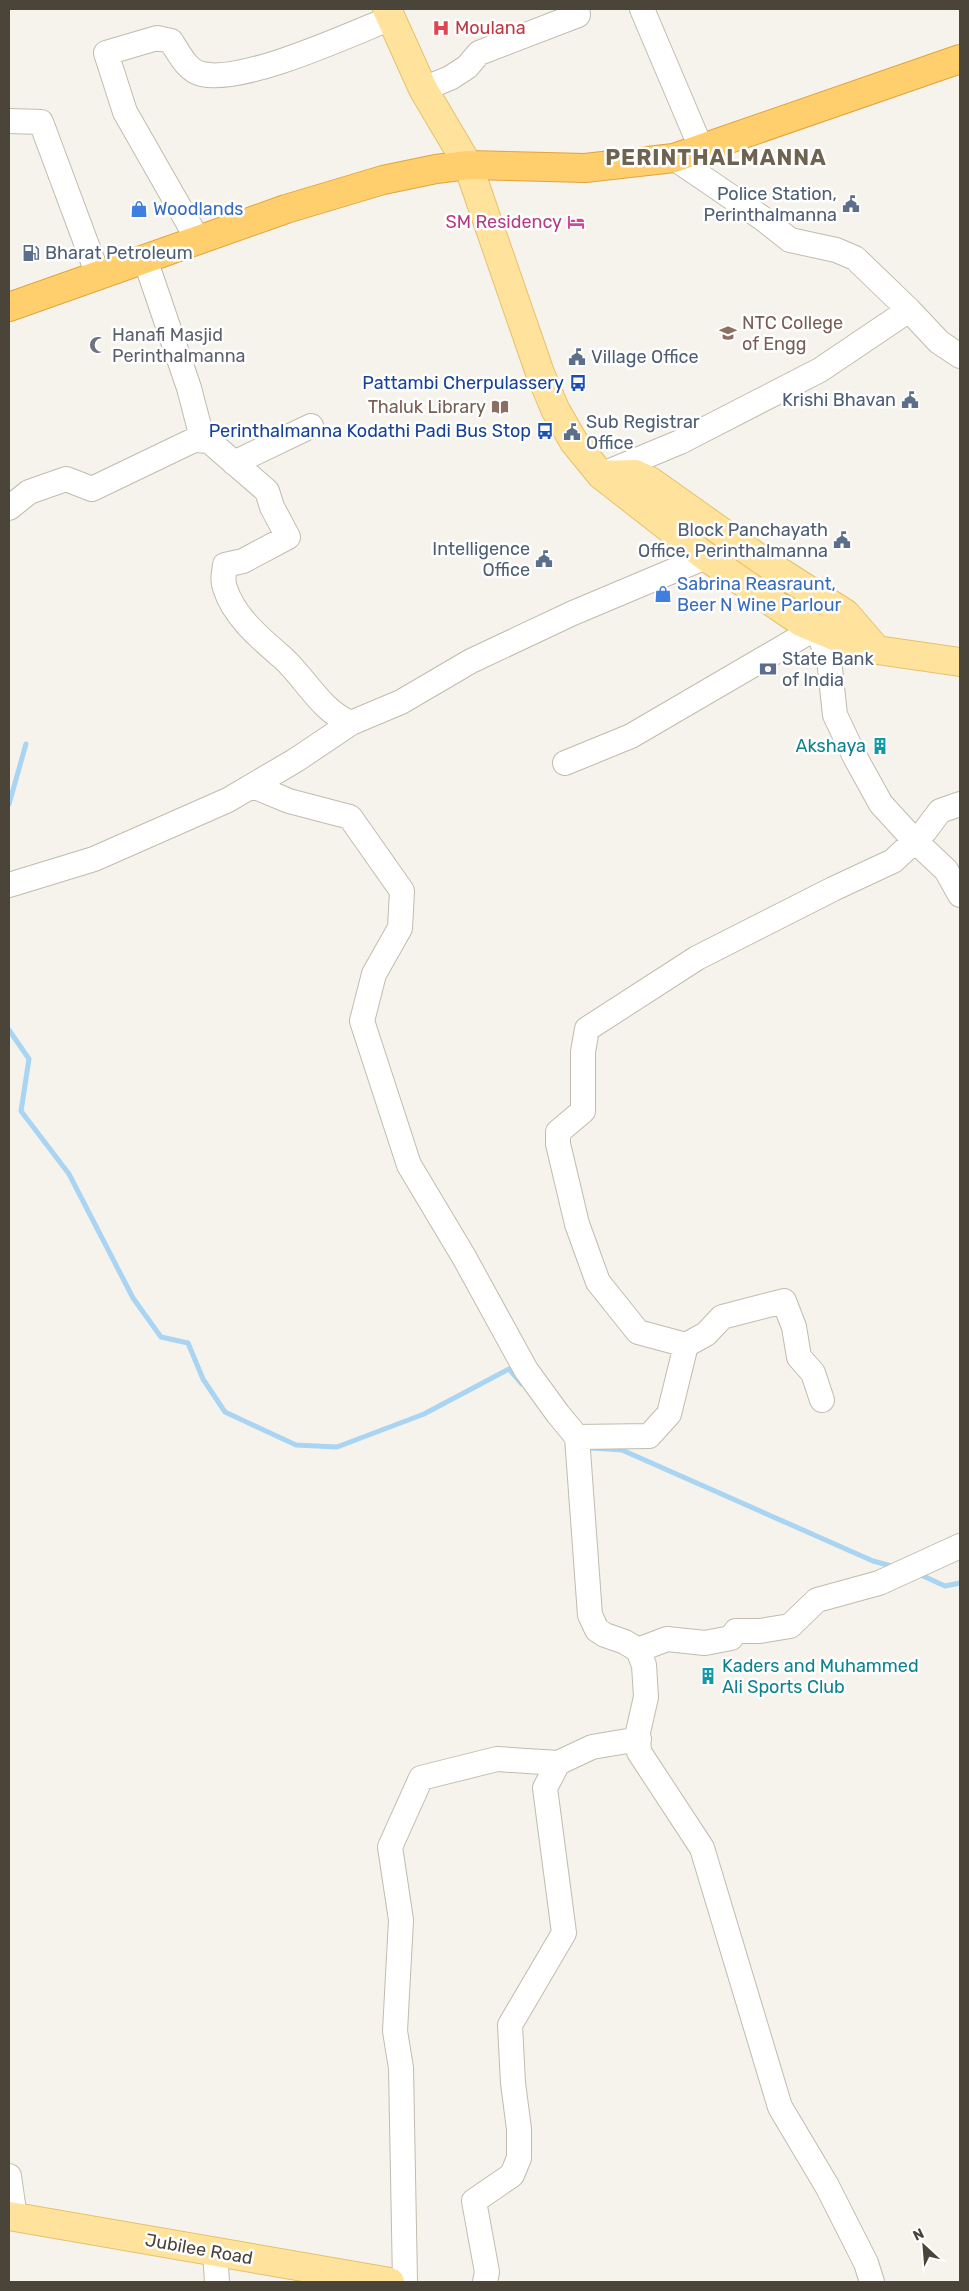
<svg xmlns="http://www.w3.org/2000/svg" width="969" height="2291" viewBox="0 0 969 2291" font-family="Rubik,sans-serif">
	<rect width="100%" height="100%" fill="#f6f3ec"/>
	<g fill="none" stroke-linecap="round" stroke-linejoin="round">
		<path stroke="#a9d4f2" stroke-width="5" d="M 9,804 L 26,744
			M 9,1030 L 29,1059 L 21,1111 L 69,1174 L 133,1298 L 161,1337 L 188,1343 L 203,1379 L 225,1412 L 296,1445 L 337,1447 L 424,1414 L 509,1369 L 522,1384
			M 592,1448 L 622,1450 L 873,1561 L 895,1567
			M 921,1575 L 945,1586 L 960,1583"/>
		<g stroke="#c2bbae" stroke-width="26">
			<path id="minor" d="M 642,9 L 701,148
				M 423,89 L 450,78 L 467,67 L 479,53 L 578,15 L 577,9
				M 9,121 L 41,122 L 98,275
				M 198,240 L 125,112 L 106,53 L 157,38 L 171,41 C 179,53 187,71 202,74 C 243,84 349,35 391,18
				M 145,259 L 189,388 L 200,430 L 199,438
				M 909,310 L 939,342 L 960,356
				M 234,463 L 311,426
				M 603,474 L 680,442 L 820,370 L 909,310 L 855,258 L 836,250 L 790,240 L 762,218 L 674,158
				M 9,508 L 29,492 L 66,479 L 92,489 L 194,440 L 209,441 L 267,491 L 272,507 L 288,537 L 243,561 L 225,565 C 224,572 222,581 225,588 C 234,617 261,639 283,658 C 306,679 321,711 351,723 L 401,702 L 471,661 L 573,613 L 706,557
				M 565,763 L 631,736 L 816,628 L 829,659 L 835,715 L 855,757 L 881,804 L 914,840 L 946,870 L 960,895
				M 253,786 L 289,801 L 350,817 L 402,891 L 400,928 L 374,974 L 362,1021 L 409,1165 L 464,1257 L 526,1370 L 558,1414 L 577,1437 L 590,1615 L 597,1630 L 605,1635 L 625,1642 L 638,1650 L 644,1665 L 646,1697 L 638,1732 L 639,1752 L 702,1848 L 780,2107 L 827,2186 L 866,2263 L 872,2282
				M 9,885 L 94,859 L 228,800 L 296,760 L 351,723
				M 686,1345 L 638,1332 L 598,1282 L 577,1224 L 558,1144 L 558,1132 L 583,1111 L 583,1052 L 587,1029 L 697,958 L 833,889 L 893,861 L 925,831 L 940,811 L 960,804
				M 577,1437 L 649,1436 L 669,1414 L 686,1345 L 706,1334 L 722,1317 L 784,1301 L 794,1327 L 799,1357 L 813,1373 L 822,1400
				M 638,1650 L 667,1639 L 705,1643 L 731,1638 L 736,1631 L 760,1631 L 790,1626 L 817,1600 L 879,1583 L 960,1546
				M 9,2176 L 15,2218
				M 215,2252 L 217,2282
				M 405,2282 L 401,2068 L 395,2031 L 401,1920 L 390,1847 L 421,1778 L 497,1759 L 558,1763
				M 485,2282 L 487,2272 L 474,2201 L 512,2175 L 519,2158 L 519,2129 L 513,2083 L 510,2025 L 564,1933 L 545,1788 L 558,1763 L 592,1747 L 639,1739"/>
		</g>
		<g stroke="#e6c16a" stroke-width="30">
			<path id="major" d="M 387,9 L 423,89 L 468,165 L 540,373 L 555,409 L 574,442 L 601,475 L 706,557 L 801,622 L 844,640 L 877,650 L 960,662
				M 601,475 L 635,474 L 650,481 L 763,561 L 846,614 L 877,650
				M 9,2216 L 390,2282"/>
		</g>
		<g stroke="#e0a43c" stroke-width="30">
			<path id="highway" d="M 9,307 L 286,209 L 383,180 L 436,169 L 468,165 L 585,168 L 674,158 L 960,59"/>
		</g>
		<use href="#minor" stroke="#fff" stroke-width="24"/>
		<use href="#major" stroke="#ffe39c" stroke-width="28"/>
		<use href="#highway" stroke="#ffcf6e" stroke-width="28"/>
	</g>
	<defs>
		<g id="hospital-bare" transform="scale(1.35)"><path d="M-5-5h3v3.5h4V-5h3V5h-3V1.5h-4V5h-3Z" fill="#e0444e" stroke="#fff" stroke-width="2.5" paint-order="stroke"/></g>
		<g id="civic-bare" transform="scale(1.35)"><path d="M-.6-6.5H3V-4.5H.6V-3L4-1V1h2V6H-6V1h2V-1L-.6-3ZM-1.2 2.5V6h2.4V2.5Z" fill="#5c6f8a" stroke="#fff" stroke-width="2.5" paint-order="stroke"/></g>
		<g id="shop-bare" transform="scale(1.35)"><path d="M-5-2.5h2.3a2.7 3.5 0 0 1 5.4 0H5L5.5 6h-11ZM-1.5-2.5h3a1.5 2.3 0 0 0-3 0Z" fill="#3f7fe0" stroke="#fff" stroke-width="2.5" paint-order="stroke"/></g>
		<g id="hotel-bare" transform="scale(1.35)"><path d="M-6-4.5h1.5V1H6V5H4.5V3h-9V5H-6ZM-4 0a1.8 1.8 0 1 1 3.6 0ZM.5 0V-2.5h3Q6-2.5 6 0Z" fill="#d1479c" stroke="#fff" stroke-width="2.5" paint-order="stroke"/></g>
		<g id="fuel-bare" transform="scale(1.35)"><path d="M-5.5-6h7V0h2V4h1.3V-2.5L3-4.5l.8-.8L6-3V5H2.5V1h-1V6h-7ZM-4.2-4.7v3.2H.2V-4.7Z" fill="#5c6f8a" stroke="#fff" stroke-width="2.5" paint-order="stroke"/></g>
		<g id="university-bare" transform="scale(1.35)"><path d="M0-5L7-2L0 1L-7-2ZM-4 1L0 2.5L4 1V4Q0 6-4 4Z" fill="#8d6e63" stroke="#fff" stroke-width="2.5" paint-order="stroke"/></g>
		<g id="mosque-bare" transform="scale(1.35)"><path d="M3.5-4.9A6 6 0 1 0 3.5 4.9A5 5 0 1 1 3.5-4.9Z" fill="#6b7280" stroke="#fff" stroke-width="2.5" paint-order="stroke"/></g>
		<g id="bus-bare" transform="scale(1.35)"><path d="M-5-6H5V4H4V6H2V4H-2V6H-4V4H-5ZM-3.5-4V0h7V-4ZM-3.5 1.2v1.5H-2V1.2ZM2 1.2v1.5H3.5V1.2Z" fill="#1a4fb4" stroke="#fff" stroke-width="2.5" paint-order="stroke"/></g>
		<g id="library-bare" transform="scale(1.35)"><path d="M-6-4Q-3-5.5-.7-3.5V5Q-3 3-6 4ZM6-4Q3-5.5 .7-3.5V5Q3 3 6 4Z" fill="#8d6e63" stroke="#fff" stroke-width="2.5" paint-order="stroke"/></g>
		<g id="bank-bare" transform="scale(1.35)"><path d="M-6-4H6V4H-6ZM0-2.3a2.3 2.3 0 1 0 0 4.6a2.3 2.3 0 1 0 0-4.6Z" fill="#5c6f8a" stroke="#fff" stroke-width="2.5" paint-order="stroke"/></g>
		<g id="building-bare" transform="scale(1.35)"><path d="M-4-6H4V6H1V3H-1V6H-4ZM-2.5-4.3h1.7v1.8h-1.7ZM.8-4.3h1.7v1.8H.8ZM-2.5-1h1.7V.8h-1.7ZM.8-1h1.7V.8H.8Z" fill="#0f9aa8" stroke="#fff" stroke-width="2.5" paint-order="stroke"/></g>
	</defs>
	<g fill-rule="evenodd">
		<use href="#hospital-bare" x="441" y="28"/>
		<use href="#civic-bare" x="851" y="204"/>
		<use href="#shop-bare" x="139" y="209"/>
		<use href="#hotel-bare" x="576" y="222"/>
		<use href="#fuel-bare" x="31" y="253"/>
		<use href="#university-bare" x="728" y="333"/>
		<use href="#mosque-bare" x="98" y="345"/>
		<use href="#civic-bare" x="577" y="357"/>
		<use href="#bus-bare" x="578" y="383"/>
		<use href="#civic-bare" x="910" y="400"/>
		<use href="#library-bare" x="500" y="407"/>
		<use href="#bus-bare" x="545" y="431"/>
		<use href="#civic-bare" x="572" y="432"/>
		<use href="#civic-bare" x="842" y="540"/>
		<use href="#civic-bare" x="544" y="559"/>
		<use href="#shop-bare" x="663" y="594"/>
		<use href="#bank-bare" x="768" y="669"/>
		<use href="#building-bare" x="880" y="746"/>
		<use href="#building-bare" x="708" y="1676"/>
	</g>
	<g text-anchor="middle" stroke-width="5" stroke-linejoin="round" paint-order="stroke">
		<g font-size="18" fill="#be3a42" stroke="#fff" text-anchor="start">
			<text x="455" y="34">Moulana</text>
		</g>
		<g font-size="18" fill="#4e5e75" stroke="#fff" text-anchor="end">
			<text x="837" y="200">Police Station,<tspan x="837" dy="21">Perinthalmanna</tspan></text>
			<text x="45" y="259" text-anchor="start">Bharat Petroleum</text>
			<text x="591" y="363" text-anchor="start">Village Office</text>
			<text x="896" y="406">Krishi Bhavan</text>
			<text x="586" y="428" text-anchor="start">Sub Registrar<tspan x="586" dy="21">Office</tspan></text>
			<text x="828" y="536">Block Panchayath<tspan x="828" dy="21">Office, Perinthalmanna</tspan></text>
			<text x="530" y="555">Intelligence<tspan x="530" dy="21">Office</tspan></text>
			<text x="782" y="665" text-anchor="start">State Bank<tspan x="782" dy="21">of India</tspan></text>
		</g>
		<g font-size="18" fill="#366cbe" stroke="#fff" text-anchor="start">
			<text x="153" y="215">Woodlands</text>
			<text x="677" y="590">Sabrina Reasraunt,<tspan x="677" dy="21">Beer N Wine Parlour</tspan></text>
		</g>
		<g font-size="18" fill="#b23c85" stroke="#fff" text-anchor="end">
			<text x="562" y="228">SM Residency</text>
		</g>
		<g font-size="18" fill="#785e54" stroke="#fff" text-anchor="start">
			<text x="742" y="329">NTC College<tspan x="742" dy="21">of Engg</tspan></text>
			<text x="486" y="413" text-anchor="end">Thaluk Library</text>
		</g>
		<g font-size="18" fill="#5b616d" stroke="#fff" text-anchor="start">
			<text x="112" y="341">Hanafi Masjid<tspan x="112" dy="21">Perinthalmanna</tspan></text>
		</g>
		<g font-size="18" fill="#164399" stroke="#fff" text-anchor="end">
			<text x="564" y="389">Pattambi Cherpulassery</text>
			<text x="531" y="437">Perinthalmanna Kodathi Padi Bus Stop</text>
		</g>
		<g font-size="18" fill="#0d838f" stroke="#fff" text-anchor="end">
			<text x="866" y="752">Akshaya</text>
			<text x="722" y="1672" text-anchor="start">Kaders and Muhammed<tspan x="722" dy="21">Ali Sports Club</tspan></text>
		</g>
		<g font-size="18" fill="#4b4439" stroke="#fff">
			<text transform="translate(199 2249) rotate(10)" y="6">Jubilee Road</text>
		</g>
		<g font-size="22" font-weight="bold" letter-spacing="1" fill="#6e6250" stroke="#fff">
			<text x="716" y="165">PERINTHALMANNA</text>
		</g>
	</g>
	<rect width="969" height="2291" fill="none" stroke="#4b4439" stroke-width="20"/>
	<g transform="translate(924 2246) rotate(334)" stroke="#ffffff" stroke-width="4" paint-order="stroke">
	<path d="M0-4L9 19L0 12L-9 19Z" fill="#4b4439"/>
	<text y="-8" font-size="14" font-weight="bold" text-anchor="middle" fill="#4b4439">N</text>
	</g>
</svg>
